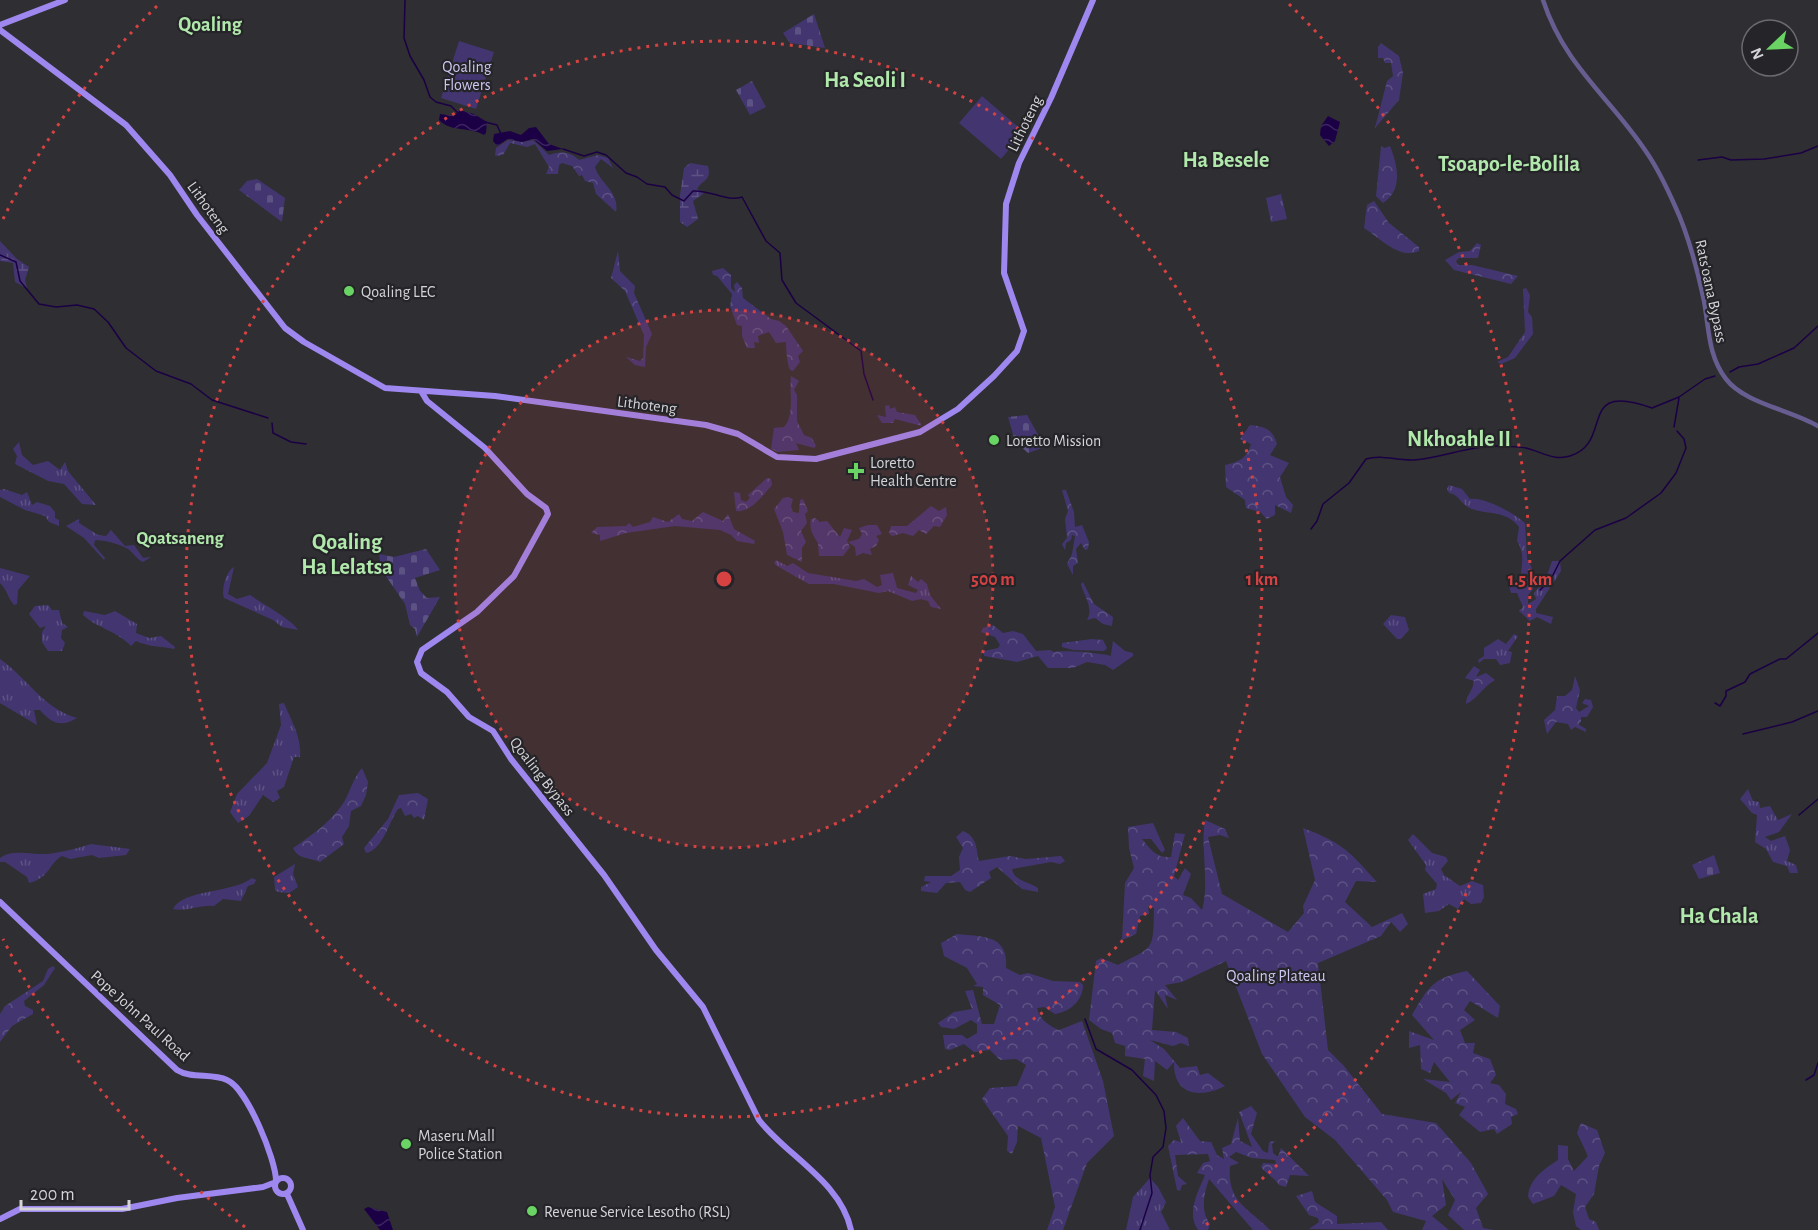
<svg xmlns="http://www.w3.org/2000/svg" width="1818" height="1230" viewBox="0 0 1818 1230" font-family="'Alegreya Sans',sans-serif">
	<defs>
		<pattern id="grass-tufts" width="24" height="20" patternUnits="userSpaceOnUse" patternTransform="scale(1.5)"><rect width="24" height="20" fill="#433670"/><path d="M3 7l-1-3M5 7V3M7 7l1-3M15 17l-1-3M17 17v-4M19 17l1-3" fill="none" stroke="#5d5284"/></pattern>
		<pattern id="forest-crowns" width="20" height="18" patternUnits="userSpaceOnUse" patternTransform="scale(1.5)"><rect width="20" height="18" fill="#433670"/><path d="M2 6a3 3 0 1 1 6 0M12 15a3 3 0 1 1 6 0" fill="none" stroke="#5d5284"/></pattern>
		<pattern id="wetland-marsh" width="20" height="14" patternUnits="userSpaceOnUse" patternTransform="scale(1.5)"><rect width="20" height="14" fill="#433670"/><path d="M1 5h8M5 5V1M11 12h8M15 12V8" fill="none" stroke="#5d5284"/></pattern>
		<pattern id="cemetery-stones" width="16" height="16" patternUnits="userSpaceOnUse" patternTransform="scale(1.5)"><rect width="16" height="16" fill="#433670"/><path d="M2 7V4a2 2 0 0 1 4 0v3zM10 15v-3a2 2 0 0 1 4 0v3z" fill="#5d5284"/></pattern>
		<pattern id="water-waves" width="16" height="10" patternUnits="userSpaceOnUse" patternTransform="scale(1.5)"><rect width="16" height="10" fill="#1b0045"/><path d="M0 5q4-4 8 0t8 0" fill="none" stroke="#3b245f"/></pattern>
	</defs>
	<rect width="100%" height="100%" fill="#2f2e32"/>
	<path fill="url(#grass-tufts)" d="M 1281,194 L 1287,219 L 1271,222 L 1266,198 Z
		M 1526,288 L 1530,295 L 1528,312 L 1532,317 L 1533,334 L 1515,358 L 1501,364 L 1497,362 L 1508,357 L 1525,332 L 1523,289 Z
		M 19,442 L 22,455 L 33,465 L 48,461 L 60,470 L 65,462 L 68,471 L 96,505 L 82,504 L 64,484 L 48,481 L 15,464 L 17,456 L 13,449 Z
		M 1449,485 L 1462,489 L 1470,499 C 1484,496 1515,514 1525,523 L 1527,559 L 1532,568 L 1529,575 L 1533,589 L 1528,595 L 1528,604 L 1536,599 L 1534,593 L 1546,578 L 1552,561 L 1560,561 L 1561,571 L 1536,609 L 1536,613 L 1553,617 L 1551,624 L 1537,617 L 1530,621 L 1519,611 L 1523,607 L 1517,593 L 1511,593 L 1509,586 L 1520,582 C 1521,567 1526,555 1517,541 L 1519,527 C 1506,510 1489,515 1472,509 C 1462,506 1459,494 1449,493 L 1447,489 Z
		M 4,489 L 22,495 L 27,492 L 32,505 L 37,502 L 50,506 L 55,512 L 55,518 L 59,520 L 59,526 L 49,522 L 45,516 L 25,510 L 0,497 L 0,490 Z
		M 79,519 L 79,523 L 98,535 L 106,536 L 111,530 L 125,546 L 134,545 L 143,558 L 151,557 L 143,562 C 136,559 134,553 128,549 C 120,544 105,540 95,540 L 94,545 L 105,558 L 104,560 L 84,538 L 66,526 Z
		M 776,560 L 787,566 L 793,563 L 808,573 L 856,581 L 864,579 L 877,587 L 882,585 L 880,575 L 893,573 L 897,588 L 916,593 L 918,590 L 908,585 L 911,576 L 918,582 L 921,579 L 927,584 L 930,595 L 941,609 L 931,607 L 928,601 L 921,599 L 912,601 L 888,591 L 879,593 L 834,584 L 809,584 L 777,566 L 774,563 Z
		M 234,567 L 228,594 L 237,599 L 250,595 C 260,602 294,621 298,630 L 282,627 L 273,620 L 224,598 C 221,590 226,571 234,567 Z
		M 0,568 L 30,576 L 18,590 L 17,604 L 14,605 C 7,597 8,591 0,583 Z
		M 48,605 L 52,610 L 59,610 L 62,623 L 68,627 L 62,630 L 61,638 L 65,643 L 62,651 L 48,651 L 42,642 L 42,632 L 46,626 L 40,628 L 29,614 L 35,606 Z
		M 84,611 L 105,615 L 115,611 L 137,624 L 136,633 L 149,638 L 161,636 L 175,647 L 174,649 C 160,646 149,647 136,641 L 131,646 C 117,631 97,628 83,615 Z
		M 1391,615 L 1405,617 L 1409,630 L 1401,639 L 1397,639 L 1383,624 Z
		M 1514,634 L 1518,636 L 1508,651 L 1512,652 L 1510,663 L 1500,665 L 1496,659 L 1484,659 L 1479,663 L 1478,660 L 1484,656 L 1484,648 L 1498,639 L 1506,644 Z
		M 1113,641 L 1125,651 L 1133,653 L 1133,656 L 1113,670 L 1105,665 L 1110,661 Z
		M 0,659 C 28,679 43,708 77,718 C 61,728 51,723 40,710 L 34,710 L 37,725 L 0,703 Z
		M 284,703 C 291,720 302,738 300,757 L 294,757 L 284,787 L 277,791 L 280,798 L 273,802 L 263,795 L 249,816 L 238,823 L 230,812 L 237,794 L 267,763 L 281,725 L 279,704 Z
		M 1748,789 L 1753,801 L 1759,802 L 1760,808 L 1770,806 L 1778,820 L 1792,814 L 1779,832 L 1765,837 L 1771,841 L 1785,836 L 1790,850 L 1787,861 L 1796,865 L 1798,873 L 1790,873 L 1787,866 L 1773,862 L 1766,849 L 1755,842 L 1757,815 L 1752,813 L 1740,799 Z
		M 1413,834 L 1432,853 L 1446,857 L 1448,861 L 1441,869 L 1444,875 L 1460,886 L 1472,881 L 1483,885 L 1484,897 L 1481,903 L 1471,904 L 1464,899 L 1458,909 L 1449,904 L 1439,911 L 1425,913 L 1423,894 L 1436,889 L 1437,884 L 1425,870 L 1426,865 L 1408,840 Z
		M 91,844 L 130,849 L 126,855 L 99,858 L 92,855 L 70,859 L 62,856 C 48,864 50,878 29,883 L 27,877 L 5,862 L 0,862 L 0,858 C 14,847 38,857 54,853 C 67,851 79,848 91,844 Z
		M 295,864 L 293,874 L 298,887 L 289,893 L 278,892 L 275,890 L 274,877 Z
		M 252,878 L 256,880 L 254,884 L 248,886 L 241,901 L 223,899 L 214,906 C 201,904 187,912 173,909 C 183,889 234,893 252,878 Z
		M 1150,1178 L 1158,1187 L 1166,1202 L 1161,1212 L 1170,1230 L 1142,1230 L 1140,1227 L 1139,1230 L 1126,1230 L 1133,1197 Z"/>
	<path fill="url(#forest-crowns)" d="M 1381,43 L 1399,56 L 1403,73 L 1399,100 L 1375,128 L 1387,81 L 1393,76 L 1391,63 L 1385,63 L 1383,58 L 1378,58 L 1378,47 Z
		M 508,140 L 523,142 L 533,140 L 549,155 C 559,151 570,151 579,160 L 598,155 L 608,158 L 613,168 L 601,159 L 595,167 C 600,184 620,192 616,212 L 596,194 L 593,183 L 585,181 L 582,175 L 579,176 L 572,166 L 562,163 L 559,165 L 558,174 L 546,174 L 549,167 L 535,144 L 527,147 L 510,143 L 503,155 L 495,156 L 496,148 Z
		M 1381,146 L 1385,148 L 1390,146 C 1398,166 1403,190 1383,203 L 1376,196 Z
		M 1374,201 L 1389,223 L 1419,247 L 1419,251 C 1399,260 1380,238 1364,228 L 1367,205 Z
		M 1477,243 L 1481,245 L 1478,258 L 1459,258 L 1456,261 L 1458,265 L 1472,265 L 1518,276 L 1511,284 L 1454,270 L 1445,260 L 1459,252 L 1470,251 Z
		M 618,251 L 620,271 L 635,286 L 634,293 L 652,334 L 646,347 L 645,367 L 635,365 L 626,357 L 640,361 L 643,358 L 644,335 L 625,291 L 611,278 Z
		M 723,268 L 731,275 L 731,288 L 735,292 L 734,285 L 737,282 L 742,288 L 743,298 L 771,319 L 779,321 L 786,326 L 803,351 L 798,356 L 800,362 L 793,371 L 790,370 C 787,363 786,349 786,342 L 776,343 L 769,332 L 758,336 L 759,343 L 754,342 L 755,348 L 747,348 L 742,336 L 742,326 L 737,325 L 730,306 L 732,294 L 717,276 L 713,275 L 712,271 Z
		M 791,376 L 799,381 L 794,390 L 797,395 L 797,421 L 804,435 L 812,438 L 816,446 L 814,448 L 796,443 L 799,450 L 778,452 L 771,449 L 774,428 L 784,427 C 795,415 789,391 791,376 Z
		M 889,405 L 890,409 L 895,407 L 897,412 L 915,415 L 922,426 L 895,419 L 893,423 L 882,423 L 877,415 L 886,417 L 885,406 Z
		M 1250,425 C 1265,427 1272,428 1277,444 L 1270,455 L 1289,463 L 1280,477 L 1286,497 L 1293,505 L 1291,513 L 1275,505 L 1275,515 L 1267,519 L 1260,512 L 1246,508 L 1245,500 L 1226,487 L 1225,465 C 1239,462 1247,458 1251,444 L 1240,439 Z
		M 767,478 L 771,479 L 772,485 C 763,495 751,513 736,511 L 734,492 L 740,493 L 741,500 L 746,502 L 750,498 L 748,495 Z
		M 1062,490 L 1066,490 L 1074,512 L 1075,527 L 1082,525 L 1089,542 L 1088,549 L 1085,550 L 1081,543 L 1076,549 L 1078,563 L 1073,566 L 1073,575 L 1067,564 L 1072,554 L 1075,536 L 1072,535 L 1071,540 L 1066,543 L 1065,550 L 1062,544 L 1067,538 L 1065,519 L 1068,511 Z
		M 788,497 L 793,499 L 791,506 L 793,512 L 799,513 L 800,500 L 803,499 L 808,511 L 805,514 L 807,523 L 801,531 L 806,542 L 802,548 L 802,562 L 787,555 L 783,532 L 774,509 L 783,498 Z
		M 931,506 L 939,511 L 946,507 L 947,515 L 940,527 L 934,526 L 926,534 L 919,530 L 913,536 L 903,533 L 892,536 L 889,533 L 891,526 L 907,526 Z
		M 703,512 L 723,521 L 728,514 L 734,529 L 755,541 L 754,544 L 737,541 L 731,535 L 720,530 L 675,526 L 626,533 L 600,541 L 600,535 L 591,533 L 597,527 L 626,526 L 629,523 L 633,527 L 650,522 L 653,517 L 668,522 L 679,514 L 682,519 L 692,521 Z
		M 815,518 L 820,522 L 827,521 L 840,537 L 844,528 L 852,530 L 847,541 L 850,547 L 843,556 L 819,556 L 818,543 C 813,535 809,530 811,519 Z
		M 868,525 L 877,525 L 882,534 L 876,536 L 879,540 L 876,546 L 870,549 L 872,555 L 863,553 L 856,556 L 855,547 L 848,542 L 859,539 L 862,534 L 859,528 Z
		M 1083,582 L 1094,604 L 1113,617 L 1112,626 L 1103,624 L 1095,618 L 1087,620 C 1094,608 1084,596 1081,584 Z
		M 993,625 L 1003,633 L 1013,631 L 1023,634 L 1036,651 L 1050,650 L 1054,652 C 1065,650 1100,653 1111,656 L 1110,661 L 1105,665 L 1087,662 L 1073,668 L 1048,668 L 1038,656 L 1017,662 L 984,656 L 984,651 L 998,648 L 1000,645 L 995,637 L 981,632 L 983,628 Z
		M 1092,639 L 1103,640 L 1107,648 L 1104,651 L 1073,650 L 1062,647 L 1062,643 Z
		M 1474,666 L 1480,670 L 1476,677 L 1486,673 L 1495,680 C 1484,686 1475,701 1466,704 C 1466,695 1473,691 1474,681 L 1465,678 Z
		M 1575,676 L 1580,690 L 1576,708 L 1579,712 L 1589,706 L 1582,703 L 1585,699 L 1591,700 L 1593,707 L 1587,717 L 1581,717 L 1581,722 L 1578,724 L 1586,729 L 1586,732 L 1575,727 L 1571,730 L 1568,724 L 1556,722 L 1547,734 L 1544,720 L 1555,710 L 1557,696 L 1565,696 L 1572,690 Z
		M 362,768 L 368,782 L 366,795 L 361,806 L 351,811 L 349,826 L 342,837 L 344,844 L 320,862 C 310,857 298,860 293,848 C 311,836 330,822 342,805 C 350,794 352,779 362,768 Z
		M 418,793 L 428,799 L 424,820 L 418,816 L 414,818 L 411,814 L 405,816 L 401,808 L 398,809 C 389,821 383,850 366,853 L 364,848 L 388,819 L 399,795 Z
		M 1205,820 L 1225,829 L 1229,838 L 1220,835 L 1208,837 L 1222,894 L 1288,932 L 1304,913 L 1303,906 L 1315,880 L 1303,828 C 1343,843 1349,851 1377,882 L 1356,881 L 1345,902 L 1372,927 L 1402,913 L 1408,924 L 1400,932 L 1391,922 L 1381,936 L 1318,963 L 1328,1050 L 1344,1066 L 1382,1114 L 1436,1123 L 1471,1163 L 1488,1194 L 1476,1208 L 1483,1228 L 1494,1230 L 1464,1230 L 1448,1215 L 1455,1200 L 1442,1179 L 1446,1205 L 1432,1216 L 1449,1230 L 1422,1230 L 1426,1221 L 1393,1212 L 1387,1200 L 1335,1140 L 1305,1117 L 1262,1054 L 1226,961 L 1182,982 L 1165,985 L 1177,1000 L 1165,995 L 1168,1009 L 1155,990 L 1152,1030 L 1176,1032 L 1188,1038 L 1189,1046 L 1181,1043 L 1173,1046 L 1150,1040 L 1164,1049 L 1180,1068 L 1197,1066 L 1200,1075 L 1208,1073 L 1225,1086 C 1199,1099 1173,1095 1174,1062 L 1167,1070 L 1155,1061 L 1154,1081 L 1143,1076 L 1145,1059 L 1125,1056 L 1125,1046 L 1115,1043 L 1112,1033 L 1101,1029 L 1089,1020 L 1096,961 L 1101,958 L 1118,965 C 1155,946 1153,951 1154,908 L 1148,906 L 1149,914 L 1140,916 L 1136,934 L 1122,940 L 1125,883 L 1134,868 L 1129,848 L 1128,827 L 1153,823 L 1165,850 L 1162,853 L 1151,839 L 1142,839 C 1151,850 1156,858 1171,857 L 1175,833 L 1185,834 L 1174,876 L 1178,880 L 1185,868 L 1191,874 L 1183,895 L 1191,898 L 1202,910 C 1210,882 1200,849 1205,820 Z
		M 963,831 C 978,837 976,850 979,861 L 1010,856 L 1026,859 L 1061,856 L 1065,861 L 1060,864 L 1051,862 L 1012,869 C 1014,881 1029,882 1038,888 L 1038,892 L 1022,889 L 997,867 L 989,872 L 991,878 L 970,892 L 965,890 L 960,882 L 946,883 L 937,893 L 921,891 L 921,887 L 931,882 L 924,881 L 925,876 L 951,876 L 960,870 L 959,857 L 963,848 L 956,837 Z
		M 957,934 C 980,937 1009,933 1006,968 L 1020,975 L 1028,973 L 1053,981 L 1080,982 L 1083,985 C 1083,1000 1070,1012 1055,1014 L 1044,1007 L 1037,1008 C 1039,1019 1049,1026 1059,1030 L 1082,1021 L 1103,1081 L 1114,1136 L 1087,1163 L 1063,1230 L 1047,1230 L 1055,1207 L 1041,1138 L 1018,1126 L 1017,1142 L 1012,1154 L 1007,1151 L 1008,1136 L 982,1099 L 990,1088 L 1017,1086 L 1026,1065 L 1016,1059 L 1000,1060 L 990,1050 L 974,1052 L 964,1044 L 950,1050 L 945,1049 L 943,1035 L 962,1035 L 967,1039 L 977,1033 L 977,1024 L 971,1020 L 954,1029 L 941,1027 L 938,1023 L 954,1012 L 972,1009 L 965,991 L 973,990 L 982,1024 L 994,1024 L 1000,1005 L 983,995 L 983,987 L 973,986 L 977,984 L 967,968 L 944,956 L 941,943 Z
		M 53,966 L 55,968 L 44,985 L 24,1001 L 25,1006 L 33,1010 L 33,1014 L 12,1026 L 0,1042 L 0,1014 L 5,1006 L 43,981 L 48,969 Z
		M 1467,971 L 1500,1006 L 1498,1018 L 1470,1001 L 1464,1010 L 1475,1020 L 1460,1030 L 1465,1043 L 1475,1043 L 1473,1053 L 1490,1059 L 1496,1075 L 1490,1083 L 1499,1085 L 1506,1094 L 1505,1104 L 1516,1109 L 1518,1114 L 1511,1117 L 1512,1124 L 1497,1134 L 1494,1129 L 1480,1132 L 1459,1115 L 1465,1107 L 1455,1103 L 1461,1092 L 1451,1100 L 1446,1093 L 1423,1079 L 1450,1082 L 1434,1062 L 1430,1073 L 1421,1069 L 1420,1045 L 1409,1048 L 1409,1031 L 1434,1040 L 1412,1015 C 1429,986 1433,978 1467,971 Z
		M 1251,1106 L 1257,1113 L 1251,1134 L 1263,1151 L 1268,1153 L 1269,1142 L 1276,1141 L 1272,1144 L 1273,1153 L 1278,1157 L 1281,1148 L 1309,1176 L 1290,1175 L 1286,1187 L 1279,1185 C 1274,1177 1267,1175 1261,1167 L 1263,1163 L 1276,1164 L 1275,1160 L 1252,1158 L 1236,1152 L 1229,1157 L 1239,1163 L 1230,1166 C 1227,1202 1247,1207 1270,1230 L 1253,1230 L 1209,1179 C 1204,1194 1200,1210 1210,1224 L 1208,1230 L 1198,1230 C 1186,1213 1198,1192 1205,1175 L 1197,1173 L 1203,1163 L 1210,1161 L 1208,1154 L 1175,1155 L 1178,1176 L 1187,1184 L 1182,1185 L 1180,1191 L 1177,1190 L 1168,1146 L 1174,1140 L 1181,1142 L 1176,1126 L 1183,1118 L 1200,1141 L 1211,1142 L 1217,1155 L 1224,1159 L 1222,1148 L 1231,1144 L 1238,1118 L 1240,1141 L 1252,1147 L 1239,1112 Z
		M 1581,1123 L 1597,1130 L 1605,1153 L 1599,1166 L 1594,1194 L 1585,1207 L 1589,1219 L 1596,1222 L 1599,1230 L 1581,1230 L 1576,1226 L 1573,1212 L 1576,1194 L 1561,1185 L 1554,1196 L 1533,1204 L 1528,1197 C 1529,1179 1544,1169 1558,1160 L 1558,1145 L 1568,1146 L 1568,1159 L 1574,1171 L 1588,1156 L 1577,1133 Z
		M 1312,1191 L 1315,1202 L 1337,1216 L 1337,1224 L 1381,1222 L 1388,1230 L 1309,1229 L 1319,1222 L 1318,1218 L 1309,1215 L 1296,1196 Z"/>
	<path fill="url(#wetland-marsh)" d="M 690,163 L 708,166 C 712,181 702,180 697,189 L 704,193 L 693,201 L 698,219 L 687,227 L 680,222 L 680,195 L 684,168 Z
		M 0,241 L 17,259 L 29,267 L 25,280 L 27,288 L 15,282 L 13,263 L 0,261 Z"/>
	<path fill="url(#cemetery-stones)" d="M 814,14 L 825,48 L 790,43 L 783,33 Z
		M 752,81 L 766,107 L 750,115 L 736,90 Z
		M 257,179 L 285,198 L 282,222 L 239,190 L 247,181 Z
		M 1027,415 L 1045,447 L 1028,453 L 1015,441 L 1008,417 Z
		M 426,549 L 440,570 L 415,578 L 420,591 L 427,598 L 440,597 L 417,637 L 415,629 L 410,625 L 405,604 L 381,569 L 379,554 L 394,557 Z
		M 1714,855 L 1720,873 L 1699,879 L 1692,865 Z"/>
	<path fill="#433670" d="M 459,41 L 494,52 L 476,109 L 441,98 Z
		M 982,96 L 1024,132 L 1001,159 L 959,123 Z"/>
	<path fill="url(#water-waves)" d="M 459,110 L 474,114 L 487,122 L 486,133 L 484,135 C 468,126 452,133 439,120 L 440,114 L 454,116 Z
		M 1328,116 L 1340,122 L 1335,141 L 1329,146 L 1320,135 L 1321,126 Z
		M 536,127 L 549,144 L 563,149 L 547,151 L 533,139 L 522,142 L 508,139 L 497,146 L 493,141 L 494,134 L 510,131 L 521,135 L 529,128 Z
		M 368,1207 L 387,1212 L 393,1230 L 380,1230 L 364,1209 Z"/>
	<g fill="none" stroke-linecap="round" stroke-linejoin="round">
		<path stroke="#1b0045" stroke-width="1.5" d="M 405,0 L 404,38 L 410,56 L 424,80 L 430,97 L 436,102 L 451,106 L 457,112
			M 485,122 L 497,125 L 501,134
			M 563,149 L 584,156 L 597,152 L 606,155 L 626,173 L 637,177 L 647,184 L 665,187 L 672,195 L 684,201 L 693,191 C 711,190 727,202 742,197 L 766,241 L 780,253 L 782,280 L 796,303 L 861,351 L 864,374 L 873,400
			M 1698,160 L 1722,157 L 1731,160 L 1764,159 L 1801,153 L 1818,146
			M 0,255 L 16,262 L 20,281 L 39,304 L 56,307 L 77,305 L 94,309 L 108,322 L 126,348 L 156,371 L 191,384 L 212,400 L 268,418
			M 1730,372 L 1739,367 L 1758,364 L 1794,348 L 1818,326
			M 272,423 L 273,433 L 291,442 L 306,444
			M 1674,427 L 1679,398
			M 1311,529 L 1317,521 L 1323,504 L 1349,483 L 1366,459 C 1382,454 1397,461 1414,460 C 1442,458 1468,446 1495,446 C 1501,446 1522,447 1526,448 C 1542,452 1554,461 1570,456 C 1615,442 1575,380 1652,408 L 1679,397 L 1705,379 L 1715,376
			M 1540,590 L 1551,579 L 1560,561 L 1595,530 L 1626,518 L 1661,493 L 1676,473 L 1686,448 L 1684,439 L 1677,431
			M 1715,703 L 1720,706 L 1726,696 L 1726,691 L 1745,682 L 1750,674 L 1780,659 L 1786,659 L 1818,633
			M 1743,734 L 1792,722 L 1818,711
			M 1799,815 L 1818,799
			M 1085,1019 L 1096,1049 L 1132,1070 L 1156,1095 L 1164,1111 L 1166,1128 L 1163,1147 L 1153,1157 L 1150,1175 L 1152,1193 L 1140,1230
			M 1806,1080 L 1814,1075 L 1818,1063"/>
		<path stroke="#675d90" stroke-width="4.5" d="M 1543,0 C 1565,67 1610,97 1647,153 C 1658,169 1667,188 1675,206 C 1689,236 1697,268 1704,301 C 1709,328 1708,356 1726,379 C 1744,403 1791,410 1818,426"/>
		<path stroke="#9e88f0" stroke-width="6" d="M 0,25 L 65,0
			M 0,30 L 126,125 L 170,175 L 197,215 L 285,328 L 304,342 L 385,388 L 495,396 L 706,425 L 738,434 L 777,457 L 816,459 L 920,432 L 958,409 L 994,376 L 1017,351 L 1024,331 L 1004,273 L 1006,204 L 1019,163 L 1051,98 L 1093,0
			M 421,391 L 427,401 L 485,448 L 527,494 L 546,508 L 548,514 L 514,576 L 477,612 L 422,650 L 417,662 L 421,673 L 447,692 L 469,717 L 493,731 L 511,759 L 604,875 L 656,950 L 703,1007 L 759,1120 C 787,1156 841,1182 851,1230
			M 0,902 L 177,1070 C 191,1079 212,1073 227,1080 C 247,1088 276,1160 276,1181
			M275 1186a8 8 0 1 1 16 0a8 8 0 1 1-16 0Z
			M 287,1194 L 303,1230
			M 0,1219 L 20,1209 L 122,1209 L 177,1198 L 263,1187 L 276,1182"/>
	</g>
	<circle cx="724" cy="579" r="269" fill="#d64242" fill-opacity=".12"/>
	<g fill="none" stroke="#d64242" stroke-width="3" stroke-dasharray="3 6">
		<circle cx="724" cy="579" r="269"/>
		<circle cx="724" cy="579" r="538"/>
		<path d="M245 1227A806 806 0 0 1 3 939M3 219A806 806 0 0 1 159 4M1289 4A806 806 0 0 1 1203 1227"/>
	</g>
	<g fill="#69d464" stroke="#252428" stroke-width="2">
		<circle cx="349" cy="291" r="6"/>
		<circle cx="994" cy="440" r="6"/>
		<path d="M853 462h6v6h6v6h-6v6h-6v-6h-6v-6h6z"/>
		<circle cx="406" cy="1144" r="6"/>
		<circle cx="532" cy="1211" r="6"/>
	</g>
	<g text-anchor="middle" stroke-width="4.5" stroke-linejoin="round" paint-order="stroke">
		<g font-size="16" fill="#ccc6f0" stroke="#252428">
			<text x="467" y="72">Qoaling<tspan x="467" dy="18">Flowers</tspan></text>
			<text x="1276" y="981">Qoaling Plateau</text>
		</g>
		<g font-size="16" fill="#d4d4d7" stroke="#252428">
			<text transform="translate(1024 123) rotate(-64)" y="6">Lithoteng</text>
			<text transform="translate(209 207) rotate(54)" y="6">Lithoteng</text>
			<text transform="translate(1712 291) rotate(78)" y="6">Rats'oana Bypass</text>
			<text transform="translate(647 404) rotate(7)" y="6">Lithoteng</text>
			<text transform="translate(543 776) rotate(52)" y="6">Qoaling Bypass</text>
			<text transform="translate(141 1015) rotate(42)" y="6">Pope John Paul Road</text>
		</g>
		<g font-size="16" fill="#d4d4d7" stroke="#252428" text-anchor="start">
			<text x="361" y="297">Qoaling LEC</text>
			<text x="1006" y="446">Loretto Mission</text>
			<text x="870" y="468">Loretto<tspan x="870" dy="18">Health Centre</tspan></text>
			<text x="418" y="1141">Maseru Mall<tspan x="418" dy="18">Police Station</tspan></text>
			<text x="544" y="1217">Revenue Service Lesotho (RSL)</text>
		</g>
		<g font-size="18" font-weight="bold" fill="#b1e9ac" stroke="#252428">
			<text x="180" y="544">Qoatsaneng</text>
		</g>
		<g font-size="20" font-weight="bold" fill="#b1e9ac" stroke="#252428">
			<text x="210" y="31">Qoaling</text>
		</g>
		<g font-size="22" font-weight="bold" fill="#b1e9ac" stroke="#252428">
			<text x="865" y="87">Ha Seoli I</text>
			<text x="1226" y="167">Ha Besele</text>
			<text x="1509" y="171">Tsoapo-le-Bolila</text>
			<text x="1459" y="446">Nkhoahle II</text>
			<text x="347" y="549">Qoaling<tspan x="347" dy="25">Ha Lelatsa</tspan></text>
			<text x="1719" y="923">Ha Chala</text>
		</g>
	</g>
	<circle cx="724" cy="579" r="9" fill="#d64242" stroke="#252428" stroke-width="3"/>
	<g font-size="18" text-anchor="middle" font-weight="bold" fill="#d64242" stroke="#252428" stroke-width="4.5" stroke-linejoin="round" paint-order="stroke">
		<text x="993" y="585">500 m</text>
		<text x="1262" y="585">1 km</text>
		<text x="1530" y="585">1.5 km</text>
	</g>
	<g transform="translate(1770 48) rotate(247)"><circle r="28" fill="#252428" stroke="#6b6a6e" stroke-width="1.5"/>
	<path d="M0-4.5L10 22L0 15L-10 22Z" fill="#69d464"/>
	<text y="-9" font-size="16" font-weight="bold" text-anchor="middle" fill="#d4d4d7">N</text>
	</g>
	<path d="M21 1200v9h108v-9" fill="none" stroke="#d4d4d7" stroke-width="3"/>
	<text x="30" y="1200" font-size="18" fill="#d4d4d7" stroke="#252428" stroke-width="4.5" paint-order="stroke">200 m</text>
</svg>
